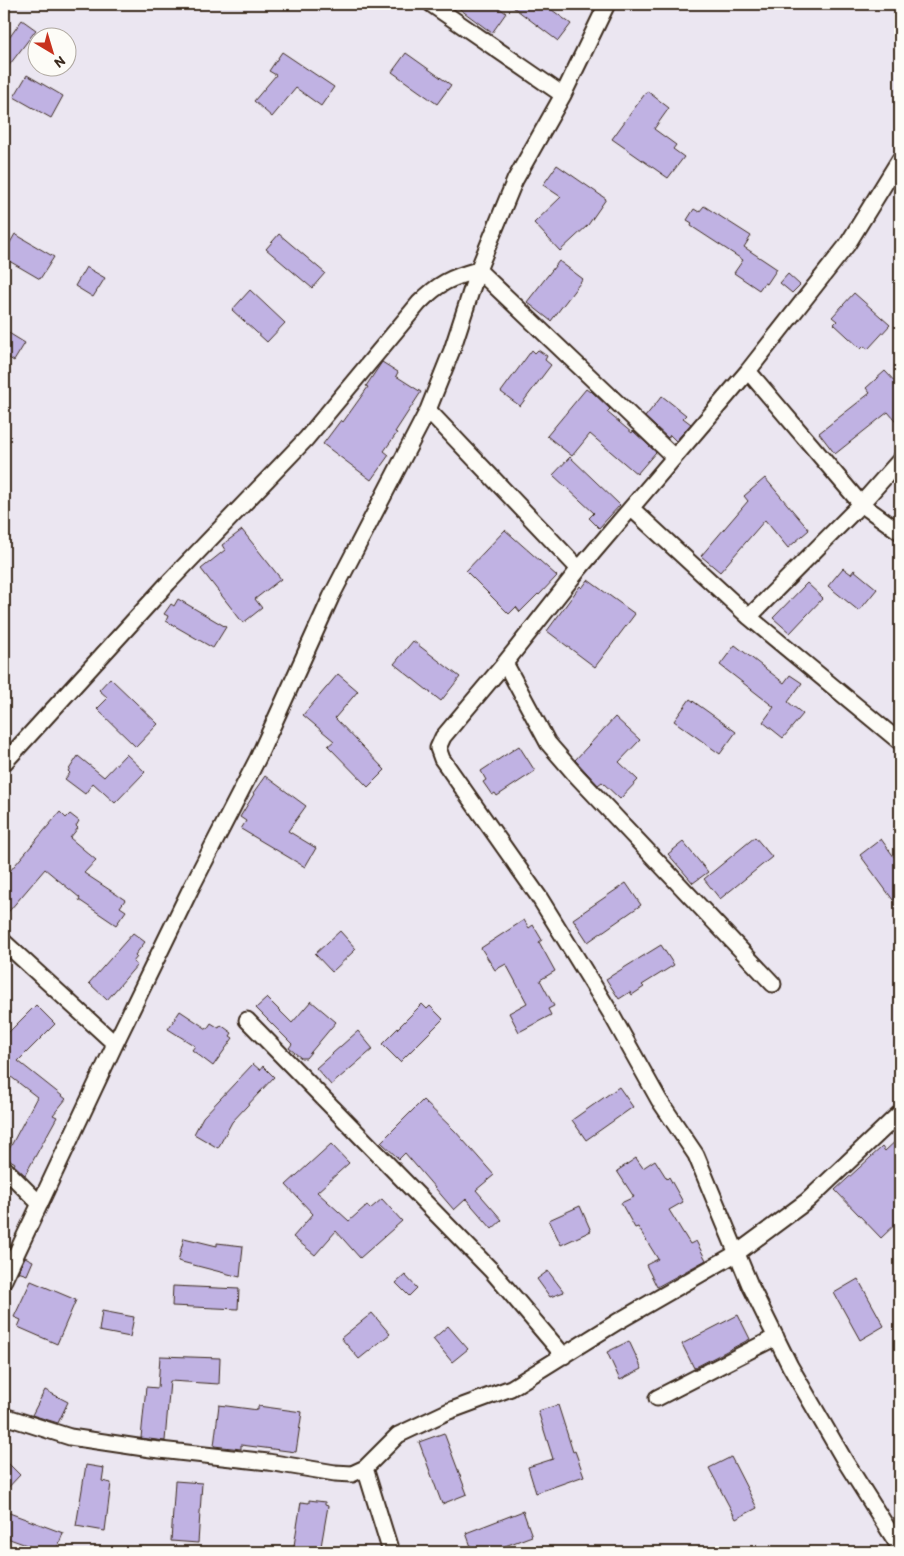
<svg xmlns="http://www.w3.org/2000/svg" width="904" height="1556" viewBox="0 0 904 1556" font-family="Itim,sans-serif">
	<rect width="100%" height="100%" fill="#ebe6f1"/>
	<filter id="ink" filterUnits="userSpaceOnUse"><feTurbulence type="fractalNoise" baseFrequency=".02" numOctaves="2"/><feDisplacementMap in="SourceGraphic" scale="10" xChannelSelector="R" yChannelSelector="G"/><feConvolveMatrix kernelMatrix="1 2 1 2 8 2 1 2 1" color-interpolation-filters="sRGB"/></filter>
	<g filter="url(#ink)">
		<path fill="#c0b2e3" stroke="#3b2a1e" d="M 453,4 L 494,4 L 506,13 L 492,33 Z
			M 509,4 L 544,4 L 571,24 L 558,41 Z
			M 22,20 L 36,30 L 4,72 L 4,45 Z
			M 282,52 L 334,87 L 321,106 L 296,88 L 272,117 L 254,101 L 276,75 L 269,71 Z
			M 406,53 L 451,85 L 437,104 L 392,72 Z
			M 27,75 L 63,96 L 51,118 L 14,97 Z
			M 647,91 L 669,108 L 654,129 L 676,145 L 673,149 L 684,157 L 668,178 L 612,139 Z
			M 557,165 L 606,199 L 588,225 L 560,251 L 534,223 L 561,197 L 543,185 Z
			M 704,206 L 751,236 L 744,247 L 777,269 L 767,284 L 764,283 L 759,290 L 734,273 L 743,260 L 691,226 L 692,223 L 687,220 L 694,209 L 699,212 Z
			M 15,234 L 54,257 L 40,279 L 4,258 L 4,253 Z
			M 279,234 L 325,273 L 312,288 L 266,249 Z
			M 559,261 L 583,279 L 551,321 L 527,302 Z
			M 86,267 L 105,278 L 93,297 L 75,286 Z
			M 788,274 L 800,285 L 792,293 L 780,283 Z
			M 250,290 L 285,323 L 267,342 L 232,310 Z
			M 854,293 L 890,325 L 868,349 L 864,346 L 861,349 L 834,324 L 837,321 L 832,317 Z
			M 4,330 L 25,343 L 14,361 L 4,355 Z
			M 532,350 L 535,353 L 538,350 L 547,356 L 545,360 L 551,365 L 520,406 L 501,392 Z
			M 382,362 L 398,372 L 396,376 L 421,392 L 395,432 L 397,433 L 384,451 L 389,455 L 371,480 L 323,444 L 341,420 L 343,422 L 368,387 L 366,386 Z
			M 885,371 L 900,387 L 900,426 L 888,412 L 835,454 L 819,433 L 870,393 L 866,388 Z
			M 586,389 L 590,392 L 591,391 L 610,409 L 607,412 L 632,433 L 633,431 L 656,452 L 637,474 L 590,434 L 572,456 L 547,436 Z
			M 662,396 L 686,415 L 683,418 L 691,424 L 676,441 L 670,435 L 668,438 L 645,417 Z
			M 570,457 L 620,505 L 599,528 L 589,518 L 594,513 L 553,475 Z
			M 765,478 L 809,530 L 788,548 L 765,520 L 720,572 L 701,556 L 748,501 L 744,496 Z
			M 242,530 L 281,579 L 255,599 L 262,608 L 243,623 L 201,569 L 225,550 L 222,545 Z
			M 505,530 L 557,576 L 539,595 L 538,594 L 520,612 L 516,607 L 509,614 L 466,571 Z
			M 843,568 L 851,574 L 854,570 L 877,589 L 859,611 L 828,586 Z
			M 588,580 L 635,614 L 595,667 L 547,631 L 580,586 L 582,588 Z
			M 807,583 L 823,598 L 790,633 L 773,618 Z
			M 178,599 L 226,627 L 213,648 L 166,621 L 168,616 L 164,614 L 171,604 L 174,606 Z
			M 413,641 L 460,677 L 441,701 L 394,664 Z
			M 735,645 L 784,683 L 790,675 L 802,683 L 788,702 L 803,714 L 783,738 L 763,722 L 774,707 L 720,665 Z
			M 338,674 L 358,691 L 335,718 L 385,770 L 368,787 L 328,746 L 334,741 L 303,715 Z
			M 110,678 L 158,724 L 136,747 L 97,709 L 108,698 L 99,690 Z
			M 690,699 L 736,732 L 720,754 L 674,721 Z
			M 615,717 L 640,740 L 619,762 L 638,780 L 620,799 L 602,782 L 598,785 L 575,760 Z
			M 519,746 L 535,771 L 497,796 L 495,793 L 492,795 L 483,782 L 486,780 L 481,771 Z
			M 126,754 L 145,772 L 115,803 L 93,783 L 85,794 L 65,779 L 70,773 L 68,771 L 78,756 L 104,777 Z
			M 265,776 L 306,806 L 288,831 L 316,848 L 305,867 L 241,829 L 246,821 L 240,817 L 254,794 L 253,793 Z
			M 60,812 L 66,818 L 70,814 L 79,821 L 76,826 L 78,828 L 70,838 L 96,860 L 84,873 L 125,900 L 120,907 L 126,911 L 116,925 L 79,900 L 80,898 L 45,869 L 4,917 L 4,878 Z
			M 755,837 L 772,857 L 720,899 L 704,879 Z
			M 881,839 L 900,865 L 900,895 L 893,900 L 860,855 Z
			M 683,842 L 708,872 L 693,883 L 668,854 Z
			M 626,883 L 641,905 L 588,942 L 573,919 Z
			M 524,920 L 529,928 L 533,925 L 542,940 L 539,942 L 555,971 L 540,980 L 554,1006 L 548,1009 L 551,1015 L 519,1032 L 509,1013 L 527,1003 L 506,964 L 495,970 L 481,948 Z
			M 340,931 L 356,949 L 332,972 L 315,954 Z
			M 133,933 L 145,942 L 135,955 L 137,957 L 133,962 L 137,965 L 107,1000 L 89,983 Z
			M 661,945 L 674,965 L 642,985 L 644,987 L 632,995 L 630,992 L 619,999 L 606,979 Z
			M 267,998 L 292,1023 L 311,1001 L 336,1022 L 306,1058 L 301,1058 L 289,1048 L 292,1044 L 256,1008 Z
			M 422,1004 L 427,1009 L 430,1006 L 443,1019 L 400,1062 L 382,1044 Z
			M 36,1005 L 55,1024 L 18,1061 L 66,1099 L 53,1115 L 57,1117 L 25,1175 L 14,1165 L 15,1163 L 5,1157 L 37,1097 L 6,1073 L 4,1075 L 4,1037 Z
			M 180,1011 L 207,1029 L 211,1023 L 219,1028 L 221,1025 L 232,1033 L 230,1036 L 233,1038 L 213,1066 L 192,1050 L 195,1046 L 168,1029 Z
			M 358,1031 L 373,1049 L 331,1085 L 316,1068 Z
			M 253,1064 L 260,1070 L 263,1066 L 274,1077 L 232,1122 L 218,1148 L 194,1134 L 203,1117 Z
			M 619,1087 L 633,1107 L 586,1140 L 572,1120 Z
			M 423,1100 L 455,1131 L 494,1175 L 476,1190 L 502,1220 L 492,1229 L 466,1199 L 454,1210 L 405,1153 L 399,1159 L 381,1142 Z
			M 900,1137 L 900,1220 L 881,1238 L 835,1190 L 882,1147 L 885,1151 Z
			M 331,1144 L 349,1163 L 317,1192 L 349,1221 L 367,1205 L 370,1209 L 382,1199 L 402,1221 L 360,1258 L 336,1231 L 315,1255 L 293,1237 L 313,1214 L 286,1185 Z
			M 636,1158 L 643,1168 L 655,1160 L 667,1179 L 669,1177 L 683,1202 L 669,1210 L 690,1244 L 696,1241 L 706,1260 L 657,1287 L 646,1265 L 658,1259 L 638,1227 L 635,1228 L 621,1203 L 634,1197 L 617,1171 Z
			M 580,1206 L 591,1231 L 561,1245 L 549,1220 Z
			M 184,1238 L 217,1246 L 217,1243 L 243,1246 L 240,1277 L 178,1261 Z
			M 25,1257 L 33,1261 L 27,1275 L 18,1272 Z
			M 548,1271 L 564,1292 L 550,1297 L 537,1279 Z
			M 405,1275 L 417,1288 L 409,1296 L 396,1283 Z
			M 858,1279 L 884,1326 L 860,1340 L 834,1293 Z
			M 31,1281 L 76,1300 L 57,1344 L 18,1327 L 21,1320 L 14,1317 Z
			M 173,1286 L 239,1289 L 238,1309 L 172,1306 Z
			M 102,1311 L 134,1317 L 130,1337 L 99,1331 Z
			M 372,1313 L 390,1334 L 359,1359 L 341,1338 Z
			M 738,1315 L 750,1339 L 694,1368 L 682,1344 Z
			M 448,1326 L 468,1349 L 452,1362 L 433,1339 Z
			M 629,1341 L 642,1369 L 620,1380 L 607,1352 Z
			M 160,1356 L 220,1358 L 219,1384 L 170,1381 L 165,1441 L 141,1438 L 146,1387 L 158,1388 Z
			M 45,1390 L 68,1402 L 58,1423 L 32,1415 Z
			M 219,1405 L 258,1410 L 258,1406 L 302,1412 L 296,1452 L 241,1445 L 241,1449 L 214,1446 Z
			M 558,1405 L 573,1452 L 575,1451 L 584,1476 L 536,1493 L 528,1467 L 553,1459 L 538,1411 Z
			M 444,1433 L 467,1494 L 442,1504 L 419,1442 Z
			M 731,1457 L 757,1508 L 736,1519 L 709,1468 Z
			M 4,1459 L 20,1475 L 4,1492 Z
			M 86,1465 L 104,1468 L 102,1481 L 111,1483 L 105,1531 L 76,1526 Z
			M 175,1481 L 202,1483 L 198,1543 L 171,1541 Z
			M 309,1500 L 325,1502 L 325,1505 L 328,1506 L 320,1552 L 293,1552 L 301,1502 L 309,1503 Z
			M 4,1511 L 63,1533 L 56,1552 L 46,1552 L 4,1537 Z
			M 523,1511 L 532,1536 L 489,1552 L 473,1552 L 466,1533 Z"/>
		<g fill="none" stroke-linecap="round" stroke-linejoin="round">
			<g stroke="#3b2a1e" stroke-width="19">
				<path id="minor" d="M 431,4 L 563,95
					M 900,159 L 847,245 L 748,371 L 579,569 L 505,663 L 443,737 L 438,748 L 442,759 L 539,897 L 610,1012 L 659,1100 L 696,1155 L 750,1285 L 790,1366 L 845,1461 L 900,1548
					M 748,371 L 861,504 L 900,532
					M 428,410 L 579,569
					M 631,508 L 749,617 L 900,742
					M 749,617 L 861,504 L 900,460
					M 505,663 L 548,743 L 574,773 L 773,984
					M 4,763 L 168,583 L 306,439 L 419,303 C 439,283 450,278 478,270 L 674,457
					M 4,942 L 115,1044
					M 247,1020 L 491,1270 L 564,1356
					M 4,1168 L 40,1204
					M 4,1280 L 115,1044 L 190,890 L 258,758 L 331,597 L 428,410 L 452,350 L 478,270 L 515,180 L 563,95 L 607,4
					M 657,1398 L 776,1337
					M 4,1416 L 70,1437 L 151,1449 L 268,1462 L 335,1473 L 352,1474 L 365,1468 L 398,1435 L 449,1411 L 511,1388 L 617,1322 L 737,1253 L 807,1201 L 900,1113
					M 365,1468 L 391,1552"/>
			</g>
			<use href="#minor" stroke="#fdfcf7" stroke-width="15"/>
		</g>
	</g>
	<rect width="904" height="1556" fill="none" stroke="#fdfcf7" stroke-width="20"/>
	<rect x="10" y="10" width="884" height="1536" fill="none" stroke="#3b2a1e" stroke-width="2" filter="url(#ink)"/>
	<g transform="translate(52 52) rotate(142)"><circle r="24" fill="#fdfcf7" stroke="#afa8a0"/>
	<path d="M0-4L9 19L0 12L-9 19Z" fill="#c8321e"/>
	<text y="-8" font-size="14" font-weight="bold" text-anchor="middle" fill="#3b2a1e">N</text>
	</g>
</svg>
